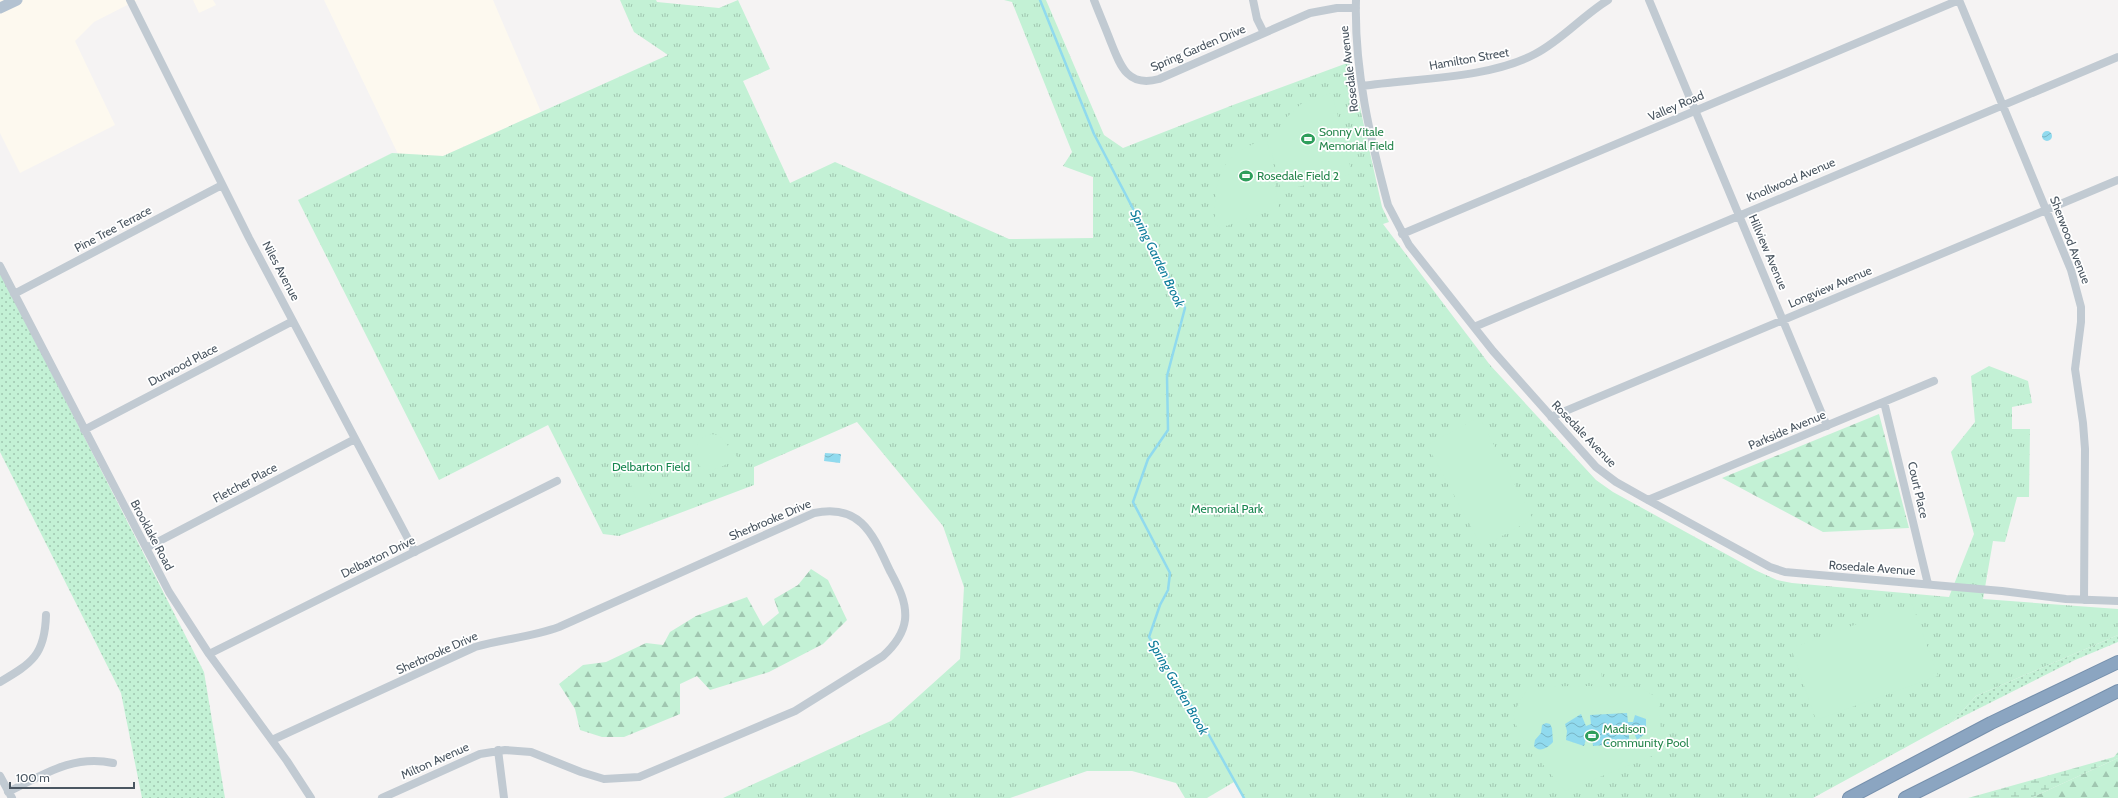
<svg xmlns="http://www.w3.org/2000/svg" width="2118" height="798" viewBox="0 0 2118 798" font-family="Cabin,sans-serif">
	<defs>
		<pattern id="grass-dots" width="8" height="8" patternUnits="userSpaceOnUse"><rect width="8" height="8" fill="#c3f1d5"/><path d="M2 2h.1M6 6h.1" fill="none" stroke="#a0c6b0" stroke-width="1.8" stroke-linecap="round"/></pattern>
		<pattern id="forest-firs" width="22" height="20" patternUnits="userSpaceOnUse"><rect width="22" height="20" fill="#c3f1d5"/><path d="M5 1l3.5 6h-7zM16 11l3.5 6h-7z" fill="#a0c6b0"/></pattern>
		<pattern id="wetland-marsh" width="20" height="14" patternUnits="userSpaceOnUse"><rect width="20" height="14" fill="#c3f1d5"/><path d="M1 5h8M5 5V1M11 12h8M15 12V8" fill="none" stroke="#a0c6b0"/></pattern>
		<pattern id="park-tufts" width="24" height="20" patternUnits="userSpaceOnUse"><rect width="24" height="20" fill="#c3f1d5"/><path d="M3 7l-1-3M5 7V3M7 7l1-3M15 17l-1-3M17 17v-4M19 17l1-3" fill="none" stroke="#a0c6b0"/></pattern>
		<pattern id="water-waves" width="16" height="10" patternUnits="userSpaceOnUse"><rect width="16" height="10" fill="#90daee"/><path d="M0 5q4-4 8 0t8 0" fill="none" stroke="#78b4c4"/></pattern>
	</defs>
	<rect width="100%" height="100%" fill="#f5f3f3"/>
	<path fill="#fdf9ef" d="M 0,0 L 137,0 L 94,22 L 75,41 L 115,125 L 20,173 L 0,133 Z
		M 193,0 L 213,0 L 216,5 L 199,13 Z
		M 324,0 L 493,0 L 541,112 L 443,156 L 398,154 Z"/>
	<path fill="url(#grass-dots)" d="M 0,272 L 204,672 L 225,798 L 142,798 L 121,693 L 0,452 Z
		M 2118,635 L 2118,642 L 2075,660 L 1952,722 L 1976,696 Z"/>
	<path fill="url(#forest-firs)" d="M 1879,414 L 1909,528 L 1823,532 L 1722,478 Z
		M 811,569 L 828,580 L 847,620 L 823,644 L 769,672 L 710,690 L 697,676 L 680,684 L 680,714 L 624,737 L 602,737 L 580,730 L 575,709 L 559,684 L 583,665 L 606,662 L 646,643 L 663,645 L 670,632 L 696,616 L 747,597 L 763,626 L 779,613 L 774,599 L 798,585 Z
		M 2118,758 L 2118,798 L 2031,798 Z"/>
	<path fill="url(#wetland-marsh)" d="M 2118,752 L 2118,758 L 2031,798 L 1968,798 L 2114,757 Z"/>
	<path fill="url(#park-tufts)" d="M 620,0 L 656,0 L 657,2 L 719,8 L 738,0 L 770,69 L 743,81 L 790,183 L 835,162 L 1009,239 L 1093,238 L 1093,177 L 1063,166 L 1072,152 L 1012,2 L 1004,0 L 1046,0 L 1104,135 L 1123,148 L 1233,105 L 1350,62 L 1382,207 L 1389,222 L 1383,224 L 1490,365 L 1596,480 L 1613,492 L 1755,570 L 1777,580 L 1792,583 L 1949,597 L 1974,534 L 1951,452 L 1975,422 L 1971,376 L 1989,366 L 2028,381 L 2032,403 L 2012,407 L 2012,429 L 2030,429 L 2029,497 L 2017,497 L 2005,542 L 1993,541 L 1983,599 L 2118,609 L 2118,635 L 1976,696 L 1952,722 L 1813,798 L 1244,798 L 1234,782 L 1207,798 L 1185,798 L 1176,783 L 1132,771 L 1087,771 L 1010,798 L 723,798 L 891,721 L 960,659 L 964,587 L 943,526 L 857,422 L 754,467 L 754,485 L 619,536 L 603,534 L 548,425 L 439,480 L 298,200 L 392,153 L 443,156 L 668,55 L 634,32 Z"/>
	<path fill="#c3f1d5" d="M 1332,93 L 1352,174 L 1281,191 L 1270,145 L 1276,133 L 1286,118 L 1301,104 Z
		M 1267,139 L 1279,208 L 1220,228 L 1215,224 C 1214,177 1219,154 1267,139 Z
		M 1479,417 L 1533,519 L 1482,547 L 1427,445 Z
		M 709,434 L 719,435 L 738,458 C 730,462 718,470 709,470 C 695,470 692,450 699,441 C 701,438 706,436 709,434 Z
		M 645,477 L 653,502 L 639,509 L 630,482 Z
		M 1912,604 L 1938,676 L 1816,720 L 1791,648 Z
		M 1601,670 L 1602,679 L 1591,681 L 1589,671 Z
		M 1582,686 L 1640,687 L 1659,699 L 1662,752 L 1565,791 C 1554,777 1512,732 1514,715 C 1516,706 1524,695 1528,687 Z"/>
	<path fill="url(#water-waves)" d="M2042 136a5 5 0 1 1 10 0a5 5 0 1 1-10 0Z
		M 825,453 L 841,454 L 840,463 L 824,461 Z
		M 1627,713 L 1628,722 L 1633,722 L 1635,715 L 1646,719 L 1646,733 L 1637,740 L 1634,733 L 1629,734 L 1629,743 L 1593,746 L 1592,736 L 1587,736 L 1584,746 L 1566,740 L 1567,731 L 1565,724 L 1581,714 L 1586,726 L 1591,724 L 1590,715 Z
		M 1546,723 L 1550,724 L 1552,728 L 1553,742 C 1548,748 1539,753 1534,746 L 1535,740 L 1541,733 L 1542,725 Z"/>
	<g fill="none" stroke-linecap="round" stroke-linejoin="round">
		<path stroke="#90daee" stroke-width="2.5" d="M 1040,0 L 1094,134 L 1185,308 L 1167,376 L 1168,430 L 1148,459 L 1133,502 L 1170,573 L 1168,590 L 1160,605 L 1149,637 L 1209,735 L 1244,798"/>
		<g stroke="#7690ad" stroke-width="14">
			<path id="highway" d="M 1849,798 L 1991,723 L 2118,662
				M 1905,798 L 2118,691"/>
		</g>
		<path stroke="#c1cad2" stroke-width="8" d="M 130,0 L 249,238 L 415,552
			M 1094,0 C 1099,13 1105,27 1110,40 C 1120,65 1127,88 1159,79 L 1310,13 L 1337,8 L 1356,8
			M 1253,0 L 1257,19 L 1264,33
			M 1356,0 C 1354,69 1370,138 1388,205 L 1409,245 L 1493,351 L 1596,467 L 1616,482 L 1648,500 L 1770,567 L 1785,572 L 2002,591 L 2066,599 L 2118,601
			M 1649,0 L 1827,426
			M 1959,0 L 2071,270 L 2081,307 L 2081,322 L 2075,369 L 2083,423 L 2085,449 L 2084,600
			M 1362,86 C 1415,78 1488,79 1535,54 C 1562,40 1582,16 1608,0
			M 1402,234 L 1959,0
			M 0,266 L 169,592 L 209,654 L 287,761 L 311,798
			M 14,294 L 222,185
			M 1474,327 L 2118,57
			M 1884,402 L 1928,584
			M 1551,417 L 2118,180
			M 84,430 L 293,321
			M 1648,500 L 1934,381
			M 146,548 L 355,439
			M 209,654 L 557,481
			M 0,682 C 32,663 45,655 46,615
			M 272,740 L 475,647 C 503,639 532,637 559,627 L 814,513 C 861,503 873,535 890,571 C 898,586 907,602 905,620 C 903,635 894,646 883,656 L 795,711 L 639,777 L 604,779 L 581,772 L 531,752 L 505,750 L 480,754 L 382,798
			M 498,750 L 504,798
			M 0,776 L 12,798
			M 8,792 C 43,775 73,754 113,763"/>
		<path stroke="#b3c2d1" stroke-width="11" d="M 0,8 L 17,0"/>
		<use href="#highway" stroke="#8ba5c1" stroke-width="12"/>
	</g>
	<defs>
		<g id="stadium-bare" transform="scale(1.08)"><path d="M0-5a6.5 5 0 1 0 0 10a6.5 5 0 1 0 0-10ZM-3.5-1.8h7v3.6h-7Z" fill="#2e9e5b" stroke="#fff" stroke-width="2.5" paint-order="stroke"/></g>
	</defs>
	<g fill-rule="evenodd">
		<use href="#stadium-bare" x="1308" y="139"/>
		<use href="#stadium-bare" x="1246" y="176"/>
		<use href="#stadium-bare" x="1592" y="736"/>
	</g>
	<g text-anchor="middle" stroke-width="3.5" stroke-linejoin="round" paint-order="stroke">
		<g font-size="12" fill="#4a5661" stroke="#fff">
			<text transform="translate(1198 48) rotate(-23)" y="4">Spring Garden Drive</text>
			<text transform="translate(1469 59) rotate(-10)" y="4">Hamilton Street</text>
			<text transform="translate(1349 69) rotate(-97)" y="4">Rosedale Avenue</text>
			<text transform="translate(1676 106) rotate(-23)" y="4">Valley Road</text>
			<text transform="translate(1791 180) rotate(-23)" y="4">Knollwood Avenue</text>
			<text transform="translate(113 229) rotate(-28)" y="4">Pine Tree Terrace</text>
			<text transform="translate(2070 240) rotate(69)" y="4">Sherwood Avenue</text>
			<text transform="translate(1768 252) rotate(67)" y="4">Hillview Avenue</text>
			<text transform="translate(281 271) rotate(62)" y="4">Niles Avenue</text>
			<text transform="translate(1830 287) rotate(-23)" y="4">Longview Avenue</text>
			<text transform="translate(183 365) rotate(-28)" y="4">Durwood Place</text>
			<text transform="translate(1787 430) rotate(-23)" y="4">Parkside Avenue</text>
			<text transform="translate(1584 434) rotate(46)" y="4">Rosedale Avenue</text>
			<text transform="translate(245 483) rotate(-28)" y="4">Fletcher Place</text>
			<text transform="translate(1918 490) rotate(77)" y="4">Court Place</text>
			<text transform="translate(770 520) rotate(-23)" y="4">Sherbrooke Drive</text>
			<text transform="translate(152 535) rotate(62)" y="4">Brooklake Road</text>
			<text transform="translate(378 557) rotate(-26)" y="4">Delbarton Drive</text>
			<text transform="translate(1872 568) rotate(4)" y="4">Rosedale Avenue</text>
			<text transform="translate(437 653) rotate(-24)" y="4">Sherbrooke Drive</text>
			<text transform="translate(435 761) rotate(-24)" y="4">Milton Avenue</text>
		</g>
		<g font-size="12" fill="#27864d" stroke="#fff" text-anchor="start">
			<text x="1319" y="136">Sonny Vitale<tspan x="1319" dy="14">Memorial Field</tspan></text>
			<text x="1257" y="180">Rosedale Field 2</text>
			<text x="1603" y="733">Madison<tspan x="1603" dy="14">Community Pool</tspan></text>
		</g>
		<g font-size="12" fill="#17864f" stroke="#fff">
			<text x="651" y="471">Delbarton Field</text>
			<text x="1227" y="513">Memorial Park</text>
		</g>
		<g font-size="13" font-style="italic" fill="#0c7c9b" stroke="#fff">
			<text transform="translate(1158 258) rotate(64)" y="5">Spring Garden Brook</text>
			<text transform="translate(1179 687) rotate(60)" y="5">Spring Garden Brook</text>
		</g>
	</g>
	<path d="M10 782v6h124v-6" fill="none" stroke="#4a5661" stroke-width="2"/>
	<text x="16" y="782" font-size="12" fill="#4a5661" stroke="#ffffff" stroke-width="3" paint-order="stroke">100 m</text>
</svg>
